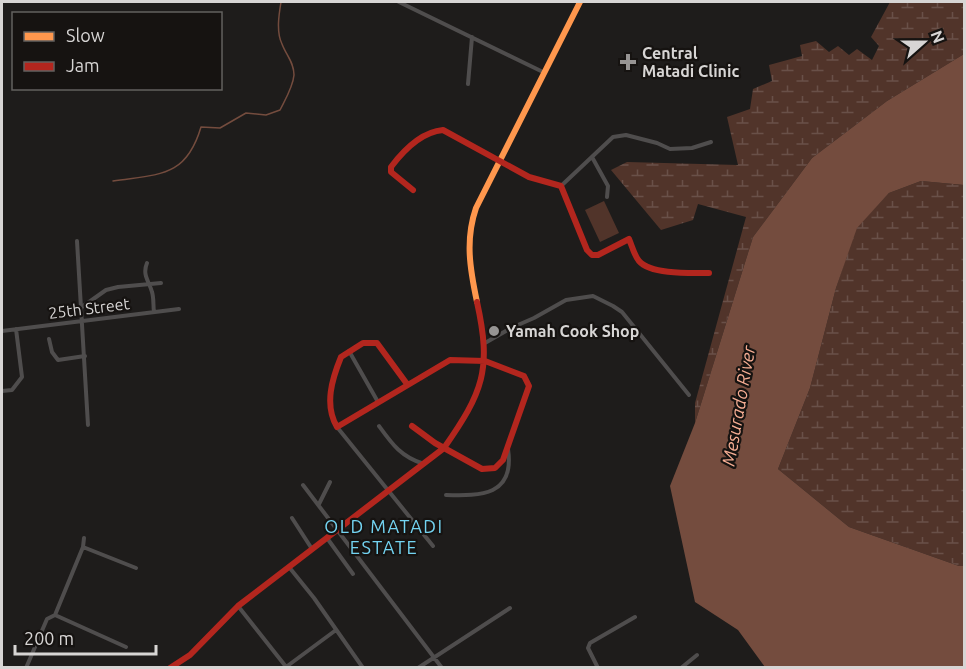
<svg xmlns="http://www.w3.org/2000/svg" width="966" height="669" viewBox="0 0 966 669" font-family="Ubuntu,sans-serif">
	<defs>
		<pattern id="wetland-marsh" width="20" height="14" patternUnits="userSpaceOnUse" patternTransform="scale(1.5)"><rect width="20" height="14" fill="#51342a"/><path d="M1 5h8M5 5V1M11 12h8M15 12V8" fill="none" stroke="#695048"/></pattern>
	</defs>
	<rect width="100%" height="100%" fill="#1e1c1b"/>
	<path fill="url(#wetland-marsh)" d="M 890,2 L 964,2 L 964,54 L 887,101 L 812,158 L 753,237 L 695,423 L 695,403 L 746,217 L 698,204 L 693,220 L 661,230 L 611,170 L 627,162 L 738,165 L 727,117 L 750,109 L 753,89 L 772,81 L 769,65 L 802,56 L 800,45 L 816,41 L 829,52 L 838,46 L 849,55 L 857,49 L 872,60 L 879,46 L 871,37 Z
		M 921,181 L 964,185 L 964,566 L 959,566 L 849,527 L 778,469 L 810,388 L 836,288 L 856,228 L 889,193 Z"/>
	<path fill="#51342a" d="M 604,201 L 619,233 L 600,242 L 585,210 Z"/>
	<path fill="#744c3e" d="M 964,54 L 964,185 L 921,181 L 889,193 L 857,228 L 836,288 L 810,388 L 778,469 L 849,527 L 959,566 L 964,566 L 964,667 L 765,667 L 738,630 L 695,602 L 670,486 L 695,423 L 753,237 L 812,158 L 887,101 Z"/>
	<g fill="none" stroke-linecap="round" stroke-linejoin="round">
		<path stroke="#744c3e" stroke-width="1.5" d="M 113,181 C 159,174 186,178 201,127 L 220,128 L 246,113 L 266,115 L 280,110 C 285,100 293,87 294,75 C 294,62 286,55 282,44 C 276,32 279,14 281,2"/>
		<path stroke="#4f4d4d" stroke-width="4" d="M 399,2 L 543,72
			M 468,84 L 472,37
			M 592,157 L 608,186 L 607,197
			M 561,186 L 613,137 L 626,135 L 657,143 L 670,149 L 692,148 L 711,142
			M 77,241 L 88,425
			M 147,263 C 142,275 149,281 152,292 C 154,298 153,306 154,312
			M 82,307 L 106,290 L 118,287 L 161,283
			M 2,331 L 179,309
			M 49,339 L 52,352 L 58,360 L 85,356
			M 485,343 L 511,328 L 534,318 L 566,300 L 593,296 L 613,306 L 622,312 L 689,395
			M 349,351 L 378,402
			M 2,391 L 12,390 L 22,377 L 16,329
			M 379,426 C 392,444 401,457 424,464
			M 337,427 L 433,546
			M 303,485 L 442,668
			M 446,495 C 481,496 515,496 508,449
			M 319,504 L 330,482
			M 292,518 L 312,549
			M 327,538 L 353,574
			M 83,547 L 136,568
			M 289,567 L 314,598 L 363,668
			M 238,606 L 287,668
			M 55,615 L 126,647
			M 286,667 L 336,630
			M 26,668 L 47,619 L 55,615 L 83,547 L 84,538
			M 418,668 L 510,608
			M 598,668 L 588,648 L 590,643 L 635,617
			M 681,668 L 697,655"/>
		<path stroke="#ff974d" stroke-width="6" d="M 477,302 C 470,269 465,240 476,208 L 580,2"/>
		<path stroke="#b3261e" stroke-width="6" d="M 413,190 L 391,172 L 391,167 C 403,151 421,132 443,130 L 529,177 L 561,186 L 587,250 L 592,255 L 598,255 L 629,239 C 632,246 634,255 639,261 C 651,275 692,273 709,273
			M 407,384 L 377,343 L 363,343 L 341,357 C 332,379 324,405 337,427 L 450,360 L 485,361 L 524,376 L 529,386 L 503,460 L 495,468 L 482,469 L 435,443 L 412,426
			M 170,668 L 190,655 L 238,606 L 444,448 C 483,392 492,370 477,302"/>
	</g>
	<g fill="#969493" stroke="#161311" stroke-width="2">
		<path d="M625 53h6v6h6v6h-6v6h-6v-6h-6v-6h6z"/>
		<circle cx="494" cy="331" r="6"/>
	</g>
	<g text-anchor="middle" stroke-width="4.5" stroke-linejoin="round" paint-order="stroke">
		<g font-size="16" font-weight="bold" fill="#d7d5d4" stroke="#161311" text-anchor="start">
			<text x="642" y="59">Central<tspan x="642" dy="18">Matadi Clinic</tspan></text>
			<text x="506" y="337">Yamah Cook Shop</text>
		</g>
		<g font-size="16" fill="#d7d5d4" stroke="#161311">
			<text transform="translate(89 308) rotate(-7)" y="6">25th Street</text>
		</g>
		<g font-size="18" font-style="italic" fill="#f7ae94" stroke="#161311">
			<text transform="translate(739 406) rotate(-80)" y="6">Mesurado River</text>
		</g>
		<g font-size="18" letter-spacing="1.5" fill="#74d4f2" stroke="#161311">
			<text x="384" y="533">OLD MATADI<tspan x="384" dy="21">ESTATE</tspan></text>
		</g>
	</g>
	<rect width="966" height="669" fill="none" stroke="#d7d5d4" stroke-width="6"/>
	<rect x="12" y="12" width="210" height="78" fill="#161311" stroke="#63615f" stroke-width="1.5"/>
	<rect x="24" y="32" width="30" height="9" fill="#ff974d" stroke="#63615f" stroke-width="1.5"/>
	<text x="66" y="42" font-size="18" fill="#d7d5d4">Slow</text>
	<rect x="24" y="62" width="30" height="9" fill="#b3261e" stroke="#63615f" stroke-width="1.5"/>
	<text x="66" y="72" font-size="18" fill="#d7d5d4">Jam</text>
	<g transform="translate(924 42) rotate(69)" stroke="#161311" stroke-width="4.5" paint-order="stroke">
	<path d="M0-4.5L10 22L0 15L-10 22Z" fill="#d7d5d4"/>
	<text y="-9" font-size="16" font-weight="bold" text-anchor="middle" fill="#d7d5d4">N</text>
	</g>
	<path d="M15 645v9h141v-9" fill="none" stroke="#d7d5d4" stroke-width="3"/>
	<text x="24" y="645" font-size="18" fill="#d7d5d4" stroke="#161311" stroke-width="4.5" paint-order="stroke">200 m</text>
</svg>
